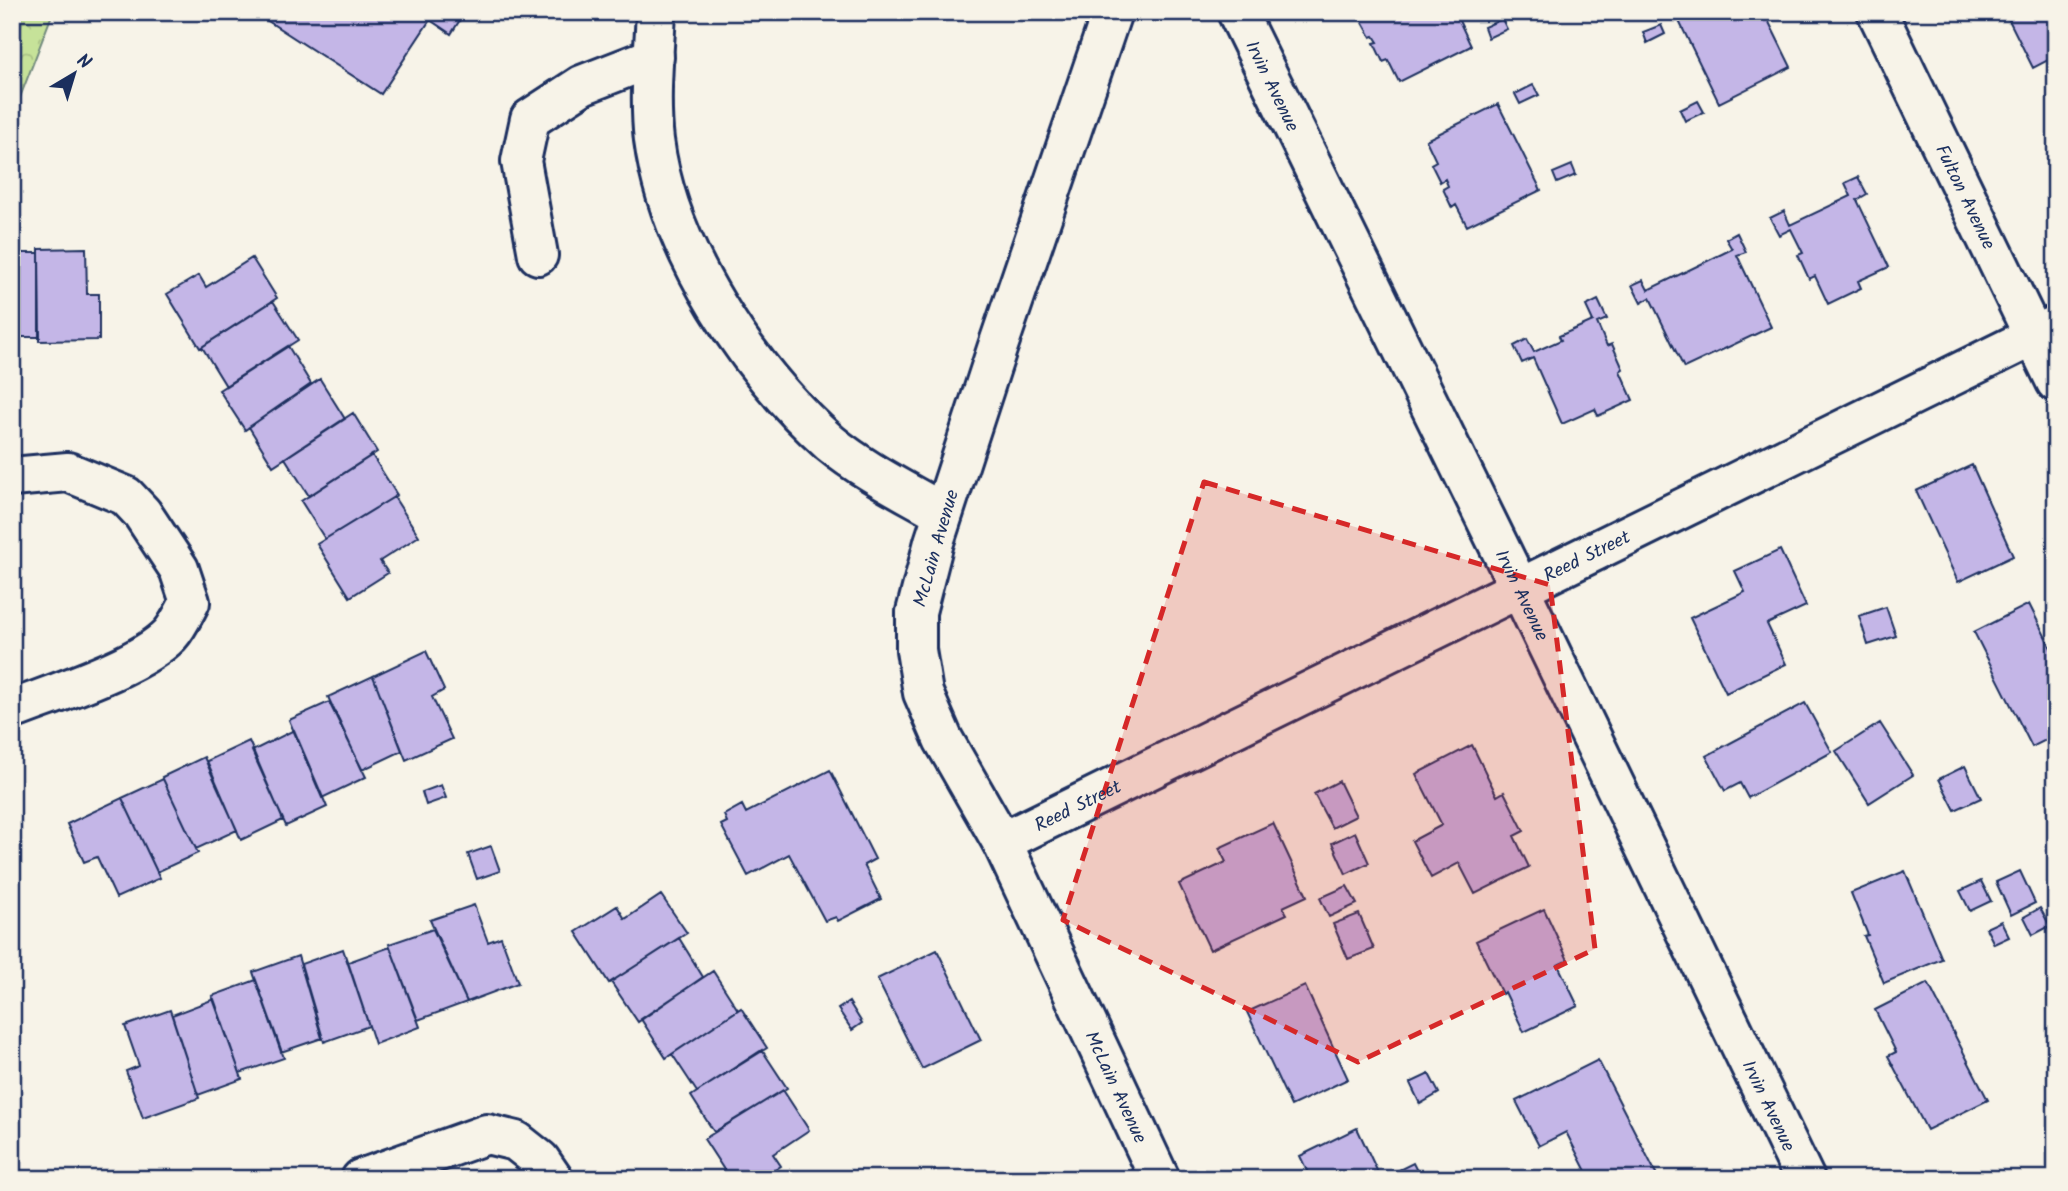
<svg xmlns="http://www.w3.org/2000/svg" width="2068" height="1191" viewBox="0 0 2068 1191" font-family="Kalam,sans-serif">
	<defs>
		<pattern id="forest-crowns" width="20" height="18" patternUnits="userSpaceOnUse" patternTransform="scale(1.75)"><rect width="20" height="18" fill="#c6e299"/><path d="M2 6a3 3 0 1 1 6 0M12 15a3 3 0 1 1 6 0" fill="none" stroke="#aac286"/></pattern>
	</defs>
	<rect width="100%" height="100%" fill="#f7f3e8"/>
	<filter id="ink" filterUnits="userSpaceOnUse"><feTurbulence type="fractalNoise" baseFrequency=".0143" numOctaves="2"/><feDisplacementMap in="SourceGraphic" scale="14" xChannelSelector="R" yChannelSelector="G"/><feConvolveMatrix kernelMatrix="1 2 1 2 8 2 1 2 1" color-interpolation-filters="sRGB"/></filter>
	<g filter="url(#ink)">
		<path fill="url(#forest-crowns)" stroke="#70887c" stroke-width="2" d="M 12,12 L 53,12 L 12,118 Z"/>
		<path fill="#c4b6e7" stroke="#1b2f5e" stroke-width="2" d="M 254,12 L 465,12 L 451,34 L 430,20 L 381,94 Z
			M 1363,12 L 1455,12 L 1471,46 L 1399,82 L 1388,60 L 1383,62 L 1374,43 L 1378,42 L 1374,36 L 1371,37 L 1361,19 L 1365,17 Z
			M 1687,12 L 1764,12 L 1791,67 L 1719,103 L 1677,17 Z
			M 2005,12 L 2056,12 L 2056,56 L 2033,68 Z
			M 1502,19 L 1507,29 L 1488,38 L 1484,27 Z
			M 1661,25 L 1665,34 L 1647,43 L 1643,32 Z
			M 1533,85 L 1539,95 L 1520,104 L 1515,94 Z
			M 1698,101 L 1704,112 L 1685,121 L 1680,110 Z
			M 1498,104 L 1541,190 L 1467,226 L 1456,205 L 1452,208 L 1443,189 L 1448,186 L 1445,179 L 1440,182 L 1431,164 L 1436,161 L 1426,140 Z
			M 1572,165 L 1576,175 L 1557,183 L 1553,173 Z
			M 1858,177 L 1867,194 L 1857,200 L 1889,267 L 1858,281 L 1861,288 L 1828,304 L 1815,276 L 1809,279 L 1798,255 L 1803,253 L 1791,229 L 1779,235 L 1770,218 L 1784,211 L 1790,225 L 1851,196 L 1845,183 Z
			M 1737,233 L 1746,252 L 1737,255 L 1771,327 L 1684,368 L 1650,298 L 1641,303 L 1632,285 L 1643,280 L 1648,290 L 1732,249 L 1726,239 Z
			M 86,248 L 87,294 L 99,294 L 99,340 L 39,341 L 39,249 Z
			M 12,253 L 39,253 L 40,337 L 12,337 Z
			M 252,258 L 277,298 L 200,348 L 167,294 L 199,275 L 206,287 Z
			M 1598,300 L 1607,319 L 1597,323 L 1607,346 L 1612,344 L 1623,369 L 1620,371 L 1633,400 L 1598,416 L 1595,409 L 1562,424 L 1533,358 L 1522,363 L 1514,346 L 1527,339 L 1534,352 L 1561,340 L 1559,336 L 1593,321 L 1586,306 Z
			M 273,301 L 298,340 L 226,386 L 202,347 Z
			M 288,346 L 311,384 L 245,430 L 219,390 Z
			M 320,379 L 345,419 L 273,466 L 249,427 Z
			M 353,413 L 377,452 L 309,496 L 285,458 Z
			M 372,455 L 397,495 L 325,539 L 301,501 Z
			M 1972,465 L 2013,556 L 1958,582 L 1916,491 Z
			M 394,497 L 419,536 L 380,561 L 388,573 L 350,597 L 317,544 Z
			M 1780,550 L 1806,606 L 1767,624 L 1786,664 L 1726,693 L 1690,618 L 1745,592 L 1735,571 Z
			M 2029,604 L 2056,658 L 2056,735 L 2032,747 L 1974,632 Z
			M 1886,607 L 1896,636 L 1868,645 L 1859,616 Z
			M 426,651 L 444,690 L 432,697 L 452,739 L 406,760 L 373,676 Z
			M 373,676 L 402,751 L 362,770 L 328,697 Z
			M 329,702 L 366,777 L 322,798 L 289,720 Z
			M 1805,703 L 1832,752 L 1748,798 L 1740,783 L 1725,791 L 1706,756 Z
			M 1880,723 L 1913,775 L 1869,803 L 1836,751 Z
			M 294,730 L 327,807 L 286,826 L 252,751 Z
			M 249,741 L 283,820 L 241,840 L 207,761 Z
			M 1472,745 L 1497,796 L 1504,792 L 1524,831 L 1514,836 L 1529,867 L 1475,894 L 1459,863 L 1431,878 L 1412,841 L 1442,825 L 1416,774 Z
			M 204,757 L 237,830 L 196,849 L 162,777 Z
			M 1965,766 L 1981,798 L 1955,810 L 1939,779 Z
			M 830,770 L 875,859 L 864,865 L 881,899 L 838,921 L 836,917 L 825,921 L 789,854 L 748,876 L 721,825 L 727,822 L 724,815 L 742,805 L 746,813 Z
			M 163,779 L 198,853 L 157,872 L 122,798 Z
			M 1339,781 L 1356,816 L 1332,828 L 1314,794 Z
			M 441,785 L 446,798 L 426,805 L 422,792 Z
			M 122,798 L 160,878 L 116,898 L 97,857 L 84,862 L 67,824 Z
			M 1273,823 L 1307,896 L 1283,907 L 1287,914 L 1210,950 L 1179,884 L 1226,862 L 1219,848 Z
			M 1355,832 L 1369,863 L 1346,874 L 1332,843 Z
			M 491,846 L 500,871 L 477,879 L 468,854 Z
			M 1905,871 L 1942,959 L 1884,983 L 1864,936 L 1868,935 L 1851,893 Z
			M 2020,871 L 2035,903 L 2011,915 L 1996,882 Z
			M 1981,881 L 1991,901 L 1970,911 L 1960,891 Z
			M 1347,886 L 1357,904 L 1329,917 L 1320,898 Z
			M 661,895 L 687,933 L 609,983 L 576,932 L 617,906 L 625,919 Z
			M 474,905 L 488,942 L 501,937 L 518,983 L 467,1002 L 430,920 Z
			M 2040,908 L 2050,926 L 2033,935 L 2024,917 Z
			M 1544,909 L 1568,960 L 1558,965 L 1578,1006 L 1524,1032 L 1505,992 L 1502,994 L 1476,941 Z
			M 1359,914 L 1374,949 L 1348,959 L 1333,924 Z
			M 2001,921 L 2009,937 L 1994,944 L 1986,928 Z
			M 433,929 L 467,1002 L 418,1020 L 389,944 Z
			M 679,938 L 703,977 L 638,1022 L 611,982 Z
			M 390,947 L 420,1027 L 375,1044 L 348,962 Z
			M 343,949 L 369,1026 L 324,1042 L 301,964 Z
			M 937,950 L 981,1040 L 922,1069 L 877,979 Z
			M 298,956 L 322,1038 L 281,1052 L 253,972 Z
			M 713,971 L 738,1010 L 666,1058 L 641,1019 Z
			M 256,980 L 284,1058 L 240,1073 L 212,996 Z
			M 1928,983 L 1988,1100 L 1927,1130 L 1888,1056 L 1896,1052 L 1875,1010 Z
			M 1305,986 L 1348,1079 L 1291,1106 L 1247,1012 Z
			M 214,999 L 242,1079 L 198,1095 L 172,1015 Z
			M 849,1002 L 862,1023 L 852,1030 L 838,1009 Z
			M 741,1008 L 767,1048 L 697,1092 L 672,1054 Z
			M 170,1010 L 199,1098 L 143,1118 L 126,1071 L 139,1066 L 125,1026 Z
			M 762,1050 L 787,1088 L 714,1132 L 691,1096 Z
			M 1598,1060 L 1659,1179 L 1590,1179 L 1566,1132 L 1539,1146 L 1516,1101 Z
			M 1429,1074 L 1439,1093 L 1420,1104 L 1410,1083 Z
			M 783,1090 L 809,1130 L 773,1154 L 781,1166 L 761,1179 L 730,1179 L 704,1139 Z
			M 1357,1128 L 1381,1179 L 1413,1163 L 1421,1179 L 1311,1179 L 1300,1156 Z"/>
		<g fill="none" stroke-linecap="round" stroke-linejoin="round">
			<g stroke="#1b2f5e" stroke-width="44">
				<g id="minor">
					<path d="M 656,12 C 654,54 649,98 654,140 C 668,249 749,371 830,443 C 864,471 905,491 943,513"/>
					<path id="s1" d="M 1112,12 L 997,349 L 934,542 L 916,612 L 916,650 L 923,693 L 943,739 L 1002,842 L 1160,1179"/>
					<path id="s2" d="M 1237,12 L 1520,589 L 1805,1179"/>
					<path id="s3" d="M 1877,12 L 2056,382"/>
					<path d="M 538,255 L 521,161 L 530,119 L 582,85 L 654,57"/>
					<path d="M 12,477 L 68,472 L 126,496 L 142,513 L 179,569 L 190,602 C 184,613 178,626 170,635 C 139,667 55,693 12,710"/>
					<path id="s4" d="M 1002,842 L 2056,325"/>
					<path d="M 361,1179 L 487,1134 L 516,1141 L 540,1160 L 553,1179"/>
				</g>
			</g>
			<use href="#minor" stroke="#f7f3e8" stroke-width="38"/>
		</g>
	</g>
	<path fill="#d62828" fill-opacity="0.2" stroke="#d62828" stroke-width="5" stroke-dasharray="14 9" stroke-linejoin="round" d="M 1204,482 L 1550,585 L 1595,949 L 1358,1062 L 1063,920 Z"/>
	<g text-anchor="middle" stroke-width="5" stroke-linejoin="round" paint-order="stroke">
		<g font-size="19" fill="#1b2f5e" stroke="#f7f3e8">
			<text dy="7" stroke="none"><textPath href="#s2" startOffset="82">Irvin Avenue</textPath></text>
			<text dy="7" stroke="none"><textPath href="#s3" startOffset="205">Fulton Avenue</textPath></text>
			<text transform="translate(935 548) rotate(-74)" y="7">McLain Avenue</text>
			<text dy="7" stroke="none"><textPath href="#s4" startOffset="651">Reed Street</textPath></text>
			<text dy="7" stroke="none"><textPath href="#s2" startOffset="649">Irvin Avenue</textPath></text>
			<text dy="7" stroke="none"><textPath href="#s4" startOffset="84">Reed Street</textPath></text>
			<text dy="7" stroke="none"><textPath href="#s1" startOffset="1152">McLain Avenue</textPath></text>
			<text dy="7" stroke="none"><textPath href="#s2" startOffset="1216">Irvin Avenue</textPath></text>
		</g>
	</g>
	<rect width="2068" height="1191" fill="none" stroke="#f7f3e8" stroke-width="42"/>
	<rect x="21" y="21" width="2026" height="1149" fill="none" stroke="#1b2f5e" stroke-width="2.5" filter="url(#ink)"/>
	<g transform="translate(74 74) rotate(38)" stroke="#f7f3e8" stroke-width="5" paint-order="stroke">
	<path d="M0-5L12 26L0 18L-12 26Z" fill="#1b2f5e"/>
	<text y="-10" font-size="19" font-weight="bold" text-anchor="middle" fill="#1b2f5e">N</text>
	</g>
</svg>
